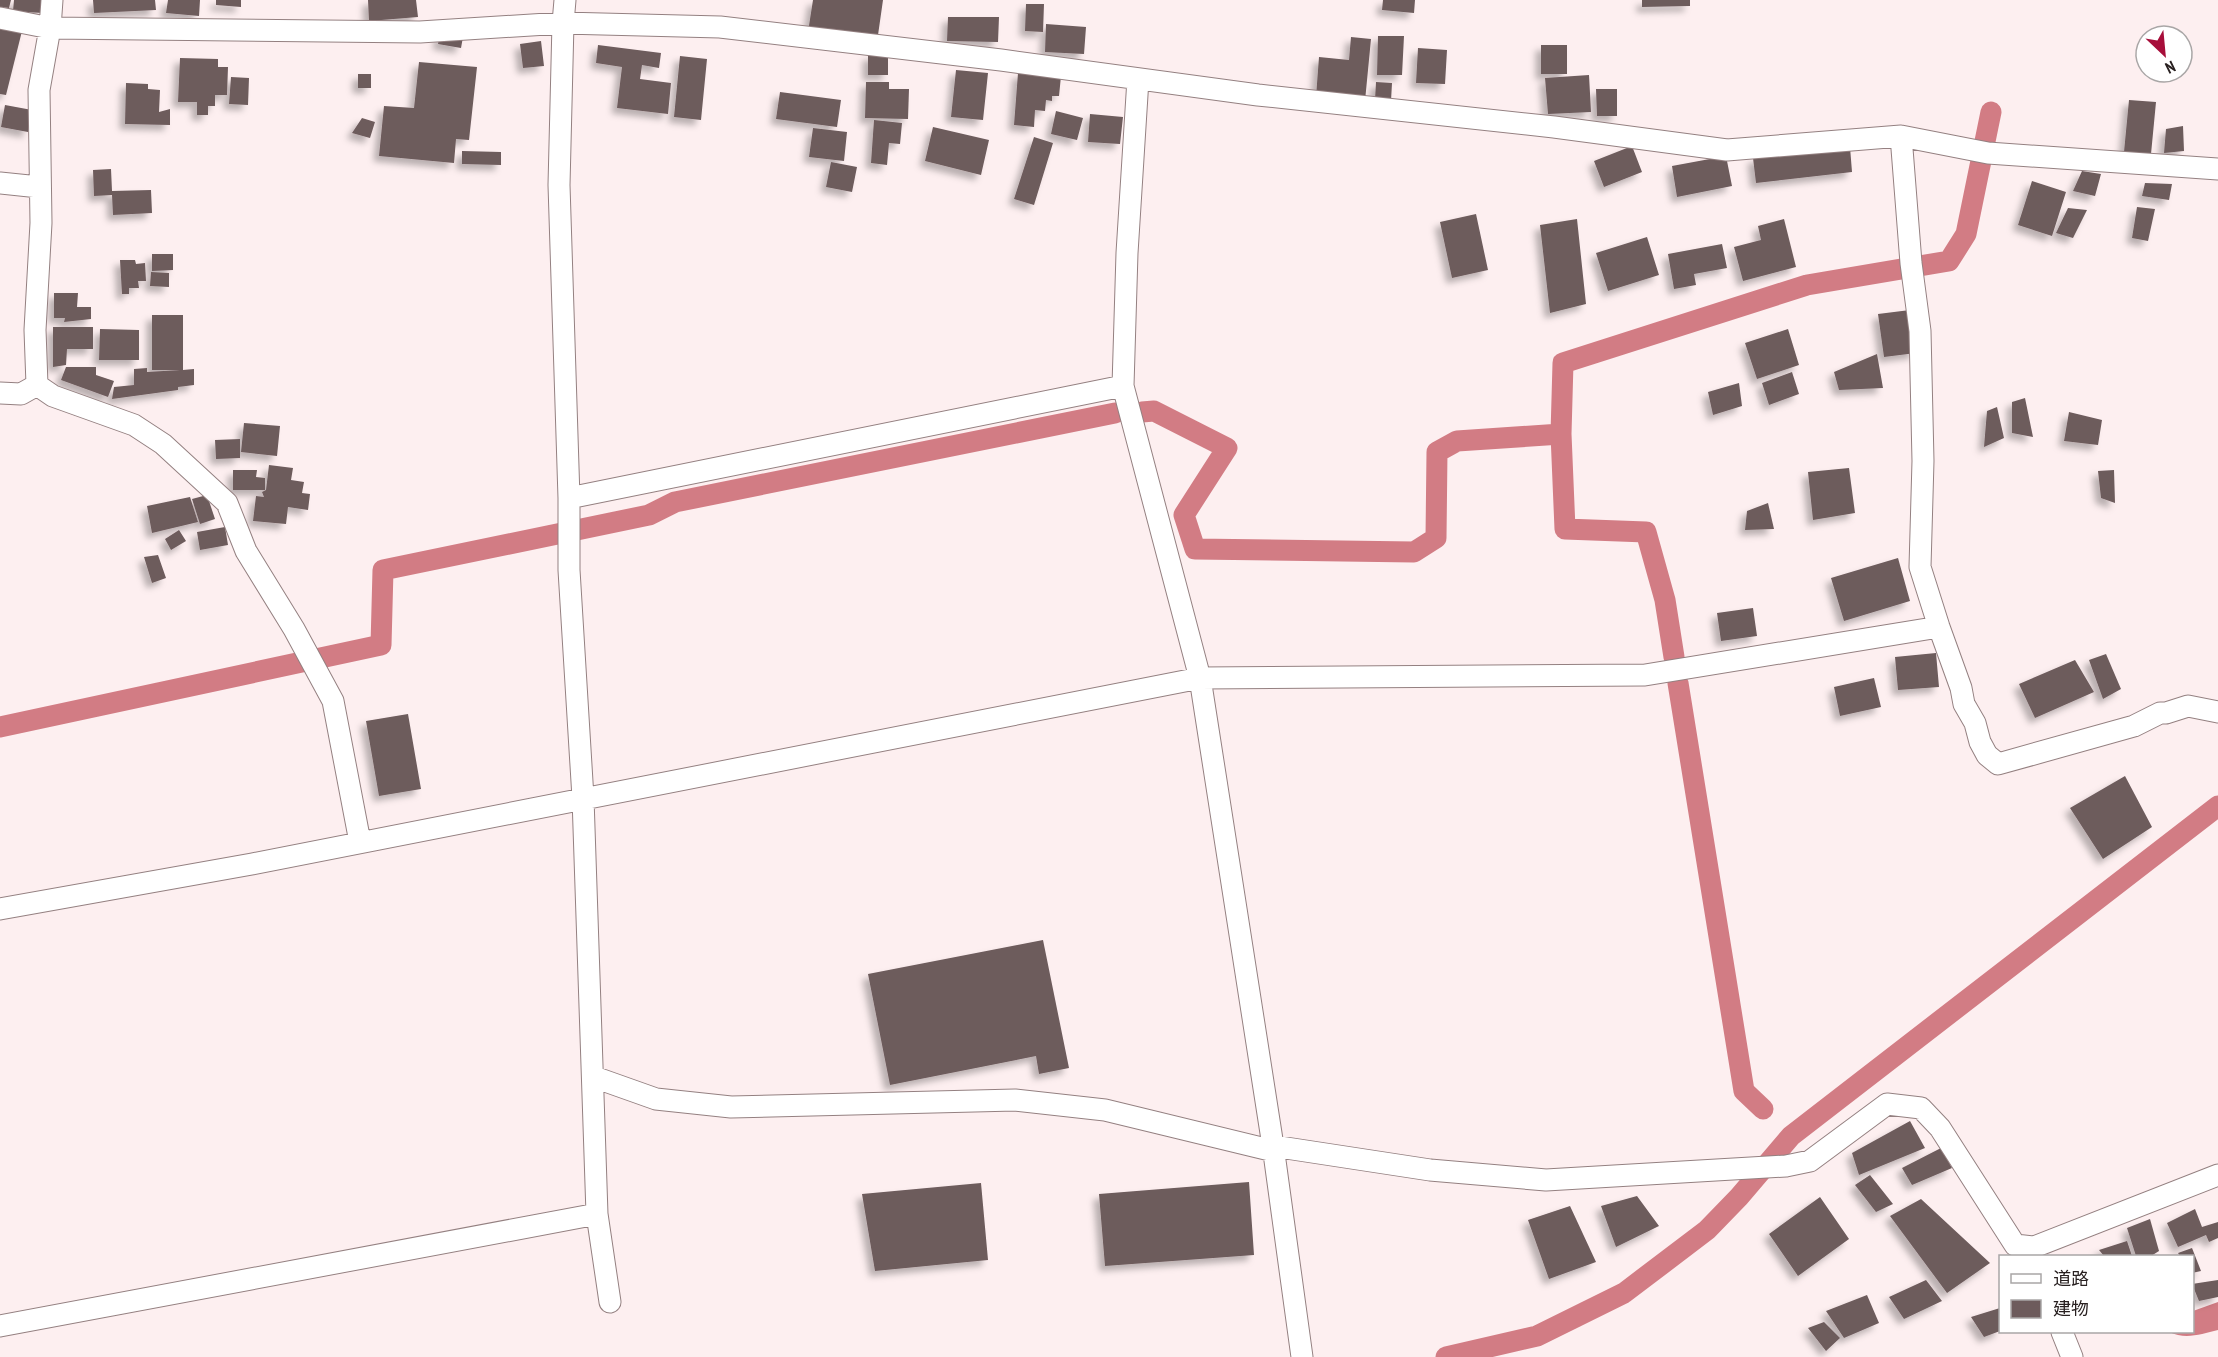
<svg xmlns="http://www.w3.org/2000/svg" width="2218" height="1357" viewBox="0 0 2218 1357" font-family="'PT Sans Narrow','Noto Sans JP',sans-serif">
	<defs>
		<filter id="shadow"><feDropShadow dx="-5.5" dy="5.5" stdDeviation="3" flood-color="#0004"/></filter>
	</defs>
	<rect width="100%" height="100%" fill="#fdeff0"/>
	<path fill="#d27c84" d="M 2218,1302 L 2218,1330 C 2201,1334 2186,1340 2169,1332 L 2192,1332 L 2193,1311 Z"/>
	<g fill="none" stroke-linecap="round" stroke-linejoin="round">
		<path stroke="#d27c84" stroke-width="21" d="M 1142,412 L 1154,411 L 1227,448 L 1184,515 L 1195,549 L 1414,552 L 1436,538 L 1437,452 L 1457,441 L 1561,434
			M 1674,657 L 1665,600 L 1646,532 L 1565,529 L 1561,434 L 1563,363 L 1807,285 L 1949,261 L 1966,234 L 1991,112
			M 1678,683 L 1744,1091 L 1763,1109
			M 0,727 L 381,645 L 383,570 L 649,515 L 675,502 L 1115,413
			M 1446,1357 L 1537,1336 L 1624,1293 L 1707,1230 L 1739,1197 L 1791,1136 L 2218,806"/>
	</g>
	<path fill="#6d5b5c" filter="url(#shadow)" d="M 0,0 L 11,0 L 9,8 L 0,7 Z
		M 14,0 L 44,0 L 42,13 L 13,11 Z
		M 93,0 L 155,0 L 156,10 L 94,13 Z
		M 168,0 L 200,0 L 199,16 L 166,13 Z
		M 216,0 L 241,0 L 241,7 L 216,5 Z
		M 368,0 L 416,0 L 418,17 L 369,21 Z
		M 813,0 L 883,0 L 877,42 L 808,32 Z
		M 1383,0 L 1415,0 L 1414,13 L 1382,10 Z
		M 1642,0 L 1690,0 L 1690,6 L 1642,7 Z
		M 1026,4 L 1044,4 L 1043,32 L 1025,31 Z
		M 948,17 L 999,17 L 998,42 L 947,41 Z
		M 1046,24 L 1086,27 L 1084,54 L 1045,52 Z
		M 0,25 L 22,31 L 6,95 L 0,94 Z
		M 440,33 L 463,37 L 461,48 L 438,44 Z
		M 1378,36 L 1404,36 L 1402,75 L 1377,75 Z
		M 1351,37 L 1371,39 L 1365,101 L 1316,97 L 1319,57 L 1349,60 Z
		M 541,41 L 544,66 L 523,68 L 520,44 Z
		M 598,45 L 661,53 L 659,68 L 642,65 L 640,79 L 671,83 L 668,114 L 617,108 L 622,67 L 596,63 Z
		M 1541,45 L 1567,45 L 1567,74 L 1541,74 Z
		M 1418,48 L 1447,50 L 1445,84 L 1416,83 Z
		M 868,55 L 888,55 L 888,75 L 868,75 Z
		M 680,56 L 707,59 L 701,120 L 674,117 Z
		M 180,58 L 218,59 L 218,67 L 228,67 L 227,95 L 215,95 L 215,106 L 208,106 L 208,115 L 197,115 L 197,102 L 178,102 Z
		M 419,62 L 477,67 L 469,140 L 456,139 L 454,163 L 379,156 L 384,106 L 414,108 Z
		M 956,70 L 988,73 L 983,120 L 951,117 Z
		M 1018,73 L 1061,76 L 1059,96 L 1052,96 L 1052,101 L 1046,100 L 1045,111 L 1035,110 L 1034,127 L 1014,125 Z
		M 358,74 L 371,74 L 371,88 L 358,88 Z
		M 1589,75 L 1591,112 L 1548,114 L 1545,78 Z
		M 231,77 L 249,78 L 248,105 L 229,104 Z
		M 866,82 L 889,82 L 889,89 L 909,89 L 908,119 L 865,118 Z
		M 1376,82 L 1392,83 L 1391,101 L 1375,100 Z
		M 126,83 L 148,84 L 148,89 L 160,90 L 159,112 L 170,109 L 170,125 L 125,124 Z
		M 1596,89 L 1617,89 L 1617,116 L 1597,116 Z
		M 780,92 L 841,100 L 837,127 L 776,119 Z
		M 2129,100 L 2156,102 L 2151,154 L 2124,152 Z
		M 5,105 L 32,110 L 28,132 L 1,127 Z
		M 1056,111 L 1083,118 L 1077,140 L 1051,134 Z
		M 1090,114 L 1123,117 L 1120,144 L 1088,142 Z
		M 362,118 L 375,122 L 370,138 L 352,133 Z
		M 874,120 L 902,123 L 900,144 L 889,143 L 887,165 L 871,163 Z
		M 2183,126 L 2184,151 L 2164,153 L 2166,129 Z
		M 933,127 L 989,140 L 981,175 L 925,161 Z
		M 813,128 L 847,132 L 844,161 L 809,157 Z
		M 1034,137 L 1053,143 L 1034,205 L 1014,199 Z
		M 1632,146 L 1642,172 L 1604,187 L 1594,161 Z
		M 1850,147 L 1852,172 L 1756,183 L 1753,158 Z
		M 462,151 L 501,152 L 501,165 L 462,164 Z
		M 1726,156 L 1732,186 L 1677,197 L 1672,166 Z
		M 831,162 L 857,167 L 852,192 L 826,187 Z
		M 111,169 L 112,191 L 151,190 L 152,213 L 113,215 L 112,195 L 94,196 L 93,170 Z
		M 2082,171 L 2101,174 L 2095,196 L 2073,191 Z
		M 2032,181 L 2066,192 L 2052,236 L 2018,225 Z
		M 2145,183 L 2172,184 L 2169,200 L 2142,196 Z
		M 2137,207 L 2155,209 L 2148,241 L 2132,238 Z
		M 2068,208 L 2087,210 L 2073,238 L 2056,233 Z
		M 1476,214 L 1488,270 L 1452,278 L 1440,222 Z
		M 1577,219 L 1586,304 L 1550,313 L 1540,225 Z
		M 1784,219 L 1796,267 L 1743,281 L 1734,247 L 1761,240 L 1758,226 Z
		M 1647,237 L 1659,275 L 1608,291 L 1596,253 Z
		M 1722,244 L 1727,268 L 1694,274 L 1696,285 L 1674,289 L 1668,254 Z
		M 152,254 L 173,254 L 173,270 L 152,271 Z
		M 120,260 L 135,260 L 136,264 L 145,263 L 146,281 L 138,281 L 139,288 L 129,288 L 129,294 L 122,294 Z
		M 151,272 L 169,273 L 169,287 L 150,286 Z
		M 54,293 L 78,293 L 77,307 L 91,307 L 91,319 L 64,322 L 65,318 L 54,318 Z
		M 1910,310 L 1916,353 L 1884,357 L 1878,314 Z
		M 152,315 L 183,315 L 183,370 L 194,369 L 194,385 L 178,387 L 178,390 L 112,399 L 114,387 L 134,385 L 134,369 L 147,368 L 147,372 L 180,370 L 152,370 Z
		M 53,327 L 93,327 L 93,349 L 67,349 L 66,365 L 53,367 Z
		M 100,329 L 139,330 L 139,360 L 99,360 Z
		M 1788,329 L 1799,365 L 1757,379 L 1745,343 Z
		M 1877,354 L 1883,388 L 1839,390 L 1834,372 Z
		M 66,367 L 96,367 L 96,375 L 114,381 L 108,397 L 61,380 Z
		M 1792,372 L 1799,394 L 1769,405 L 1762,383 Z
		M 1739,383 L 1742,406 L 1713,415 L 1708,392 Z
		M 2025,398 L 2033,437 L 2012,433 L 2012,402 Z
		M 1997,407 L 2004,438 L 1984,447 L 1987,411 Z
		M 2069,412 L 2102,420 L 2098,445 L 2064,441 Z
		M 244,423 L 280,426 L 277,456 L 241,452 Z
		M 240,439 L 240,458 L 216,459 L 215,440 Z
		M 269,465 L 293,468 L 291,480 L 304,482 L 302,493 L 310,494 L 308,510 L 288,507 L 286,524 L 253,521 L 256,496 L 264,497 L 262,492 L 266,490 Z
		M 1849,468 L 1855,513 L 1813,520 L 1808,472 Z
		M 233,470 L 257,470 L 256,477 L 265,478 L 265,490 L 233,490 Z
		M 2114,470 L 2115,503 L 2101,498 L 2098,471 Z
		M 207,495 L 215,519 L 200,524 L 192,499 Z
		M 190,497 L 198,522 L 152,533 L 147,506 Z
		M 1768,503 L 1774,529 L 1745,530 L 1747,511 Z
		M 225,527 L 228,545 L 200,550 L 197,532 Z
		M 179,530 L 186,541 L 171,550 L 165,539 Z
		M 158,555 L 166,578 L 152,583 L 144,557 Z
		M 1898,558 L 1910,601 L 1844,621 L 1831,578 Z
		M 1753,608 L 1757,636 L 1721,641 L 1717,613 Z
		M 1936,653 L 1939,687 L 1898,690 L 1895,657 Z
		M 2106,654 L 2121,689 L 2103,699 L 2089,660 Z
		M 2075,660 L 2094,692 L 2035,718 L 2019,684 Z
		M 1874,678 L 1881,707 L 1840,716 L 1834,687 Z
		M 408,714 L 421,789 L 379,796 L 366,721 Z
		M 2125,776 L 2152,827 L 2103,859 L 2070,808 Z
		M 1043,940 L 1069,1068 L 1039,1074 L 1036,1056 L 890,1085 L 868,974 Z
		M 1910,1121 L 1925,1148 L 1859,1175 L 1852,1153 Z
		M 1941,1148 L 1952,1168 L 1912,1185 L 1902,1168 Z
		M 1870,1175 L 1893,1204 L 1876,1212 L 1855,1185 Z
		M 1249,1182 L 1254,1255 L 1105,1266 L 1099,1194 Z
		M 981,1183 L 988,1260 L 875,1271 L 862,1194 Z
		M 1637,1196 L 1659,1226 L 1616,1247 L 1601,1206 Z
		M 1820,1197 L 1849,1239 L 1798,1276 L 1769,1234 Z
		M 1921,1199 L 1990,1263 L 1947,1293 L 1890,1216 Z
		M 1570,1206 L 1596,1262 L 1549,1279 L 1528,1220 Z
		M 2195,1209 L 2202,1227 L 2218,1222 L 2218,1238 L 2209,1242 L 2206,1235 L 2178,1247 L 2167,1223 Z
		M 2150,1219 L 2159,1251 L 2151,1256 L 2136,1256 L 2127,1228 Z
		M 2127,1241 L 2132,1256 L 2104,1256 L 2099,1250 Z
		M 2192,1248 L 2201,1271 L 2192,1273 L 2192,1256 L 2180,1256 L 2178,1253 Z
		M 1926,1280 L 1942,1301 L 1904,1319 L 1889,1297 Z
		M 2218,1280 L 2218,1297 L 2199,1301 L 2192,1284 Z
		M 1867,1295 L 1879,1323 L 1844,1338 L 1826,1311 Z
		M 2000,1308 L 2000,1331 L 1984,1337 L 1971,1317 Z
		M 1824,1322 L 1840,1338 L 1826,1351 L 1808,1328 Z"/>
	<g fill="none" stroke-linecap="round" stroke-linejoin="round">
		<g stroke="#948081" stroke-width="23">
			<path id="street" d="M 565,0 L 563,23 L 559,185 L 569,498 L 569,570 L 583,798 L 597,1214 L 610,1302
				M 0,18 L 50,28 L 420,32 L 563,23 L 720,27 L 1001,60 L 1258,95 L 1554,127 L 1727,150 L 1901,136 L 1988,153 L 2218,169
				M 1138,79 L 1127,253 L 1123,386 L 1200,678 L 1273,1146 L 1302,1357
				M 1901,136 L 1911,263 L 1920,331 L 1923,461 L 1920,567 L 1939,627 L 1961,688 L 1964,704 L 1975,723 L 1980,742 L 1987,755 L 1998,764 L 2134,726 L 2160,713 L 2166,713 L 2188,706 L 2218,712
				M 0,183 L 39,187
				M 37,385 L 53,396 L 134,425 L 163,444 L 227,503 L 246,551 L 294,629 L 333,701 L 360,842
				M 37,385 L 35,330 L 41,223 L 39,90 L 50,28 L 52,0
				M 0,393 L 21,394 L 37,385
				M 569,498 L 1123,386
				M 0,909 L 252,864 L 1200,678 L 1645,675 L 1939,627
				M 594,1077 L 656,1099 L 731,1107 L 1015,1100 L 1105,1110 L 1274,1151
				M 1273,1146 L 1430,1170 L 1546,1180 L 1786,1166 L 1810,1161 L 1887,1104 L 1921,1108 L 1940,1128 L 2015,1245 L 2034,1247 L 2218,1175
				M 0,1326 L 597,1214
				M 2062,1332 L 2072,1357"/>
		</g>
		<use href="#street" stroke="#fff" stroke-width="21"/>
	</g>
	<rect x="1999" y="1255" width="195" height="78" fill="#ffffff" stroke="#a9a6a6" stroke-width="1.5"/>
	<rect x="2011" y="1274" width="30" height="9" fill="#ffffff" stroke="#a9a6a6" stroke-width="1.5"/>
	<text x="2053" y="1285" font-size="18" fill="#282020">道路</text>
	<rect x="2011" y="1300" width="30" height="18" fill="#6d5b5c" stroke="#a9a6a6" stroke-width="1.5"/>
	<text x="2053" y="1315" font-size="18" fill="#282020">建物</text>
	<g transform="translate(2164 54) rotate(154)"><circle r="28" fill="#ffffff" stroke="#a9a6a6" stroke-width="1.5"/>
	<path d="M0-4.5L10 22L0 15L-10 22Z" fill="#a70e3a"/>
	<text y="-9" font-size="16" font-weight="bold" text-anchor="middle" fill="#282020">N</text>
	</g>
</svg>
